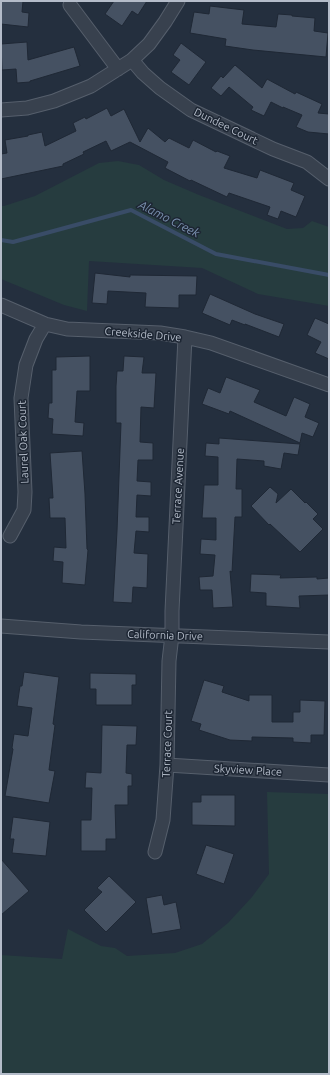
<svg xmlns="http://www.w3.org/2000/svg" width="330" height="1075" viewBox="0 0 330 1075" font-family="Ubuntu,sans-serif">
	<rect width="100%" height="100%" fill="#242f3e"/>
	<path fill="#263c3f" d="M 118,161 L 139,165 L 164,180 L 199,195 L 287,229 L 303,228 L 312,221 L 329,227 L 329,306 L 258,294 L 202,268 L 89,261 L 87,311 L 64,305 L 1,279 L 1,206 L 4,206 L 35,196 L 99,163 Z
		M 267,792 L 329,794 L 329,1074 L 1,1074 L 1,955 L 62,959 L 68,929 L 101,946 L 115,948 L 127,956 L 175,953 L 202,944 L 228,923 L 252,897 L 269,874 Z"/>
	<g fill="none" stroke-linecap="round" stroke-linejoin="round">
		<path stroke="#394c67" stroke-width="4" d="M 1,240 L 13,242 L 131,210 L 216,254 L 329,275"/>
	</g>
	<path fill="#455162" stroke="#1f2835" d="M 1,1 L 23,1 L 22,12 L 29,13 L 28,27 L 1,24 Z
		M 114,1 L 147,1 L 138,15 L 132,11 L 122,26 L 105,14 Z
		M 210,6 L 244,10 L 242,24 L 276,27 L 278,14 L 292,15 L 292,16 L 315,18 L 314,31 L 328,33 L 326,57 L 253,50 L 225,46 L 226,39 L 190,33 L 194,12 L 209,14 Z
		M 27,42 L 28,60 L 74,47 L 80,66 L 30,81 L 30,82 L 17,83 L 16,69 L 2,70 L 1,44 Z
		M 181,43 L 206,62 L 189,85 L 171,72 L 180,60 L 173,55 Z
		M 235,65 L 262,88 L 267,79 L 295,94 L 296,92 L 322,104 L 318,113 L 329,114 L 329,134 L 308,132 L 296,127 L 302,115 L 283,107 L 283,108 L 271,102 L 264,116 L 251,110 L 253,107 L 229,87 L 221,96 L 211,88 L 221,76 L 223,78 Z
		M 107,108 L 111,116 L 124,109 L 140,142 L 148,128 L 165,142 L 169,138 L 189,148 L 193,140 L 216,152 L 217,151 L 230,156 L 224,168 L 257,178 L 260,170 L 294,183 L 291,190 L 305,196 L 296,217 L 281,211 L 278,219 L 267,215 L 270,207 L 229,193 L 227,197 L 191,180 L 190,181 L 165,168 L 168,162 L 130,142 L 111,151 L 106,141 L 83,152 L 84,154 L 63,164 L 63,166 L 1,179 L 1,154 L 7,153 L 5,140 L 28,136 L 28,135 L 42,132 L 45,146 L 76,131 L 73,123 L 85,117 L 86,119 Z
		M 95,273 L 130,277 L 130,275 L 197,276 L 196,295 L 179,295 L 179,308 L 145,307 L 146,293 L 108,291 L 107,304 L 92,303 Z
		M 210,294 L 255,314 L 284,324 L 279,337 L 245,324 L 245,325 L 232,320 L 230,325 L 202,313 Z
		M 315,318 L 329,324 L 329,359 L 315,353 L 321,342 L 307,335 Z
		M 90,356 L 90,391 L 77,391 L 75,422 L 84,423 L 83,436 L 52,434 L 53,419 L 48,418 L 49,403 L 52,403 L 52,370 L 56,370 L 56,357 Z
		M 124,356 L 144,357 L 142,373 L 156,373 L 154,408 L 141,407 L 140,442 L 153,443 L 153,460 L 138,460 L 137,481 L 151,482 L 151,496 L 137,495 L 136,517 L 149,517 L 149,532 L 136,531 L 134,553 L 148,554 L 147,588 L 133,587 L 132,603 L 113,602 L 117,531 L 121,423 L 116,423 L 116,386 L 117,371 L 123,371 Z
		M 226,377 L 260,390 L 254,402 L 286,416 L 294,397 L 310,404 L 305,417 L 319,423 L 313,437 L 302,433 L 300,443 L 230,411 L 229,414 L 202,404 L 208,388 L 220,393 Z
		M 219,438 L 300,444 L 298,455 L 284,453 L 281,469 L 264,466 L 264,461 L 237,459 L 236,489 L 242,489 L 242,517 L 235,517 L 232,572 L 230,571 L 233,607 L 213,608 L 212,590 L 200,590 L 199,577 L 213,576 L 215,555 L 200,554 L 201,539 L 216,540 L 216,518 L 202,518 L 203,504 L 204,485 L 218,485 L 218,457 L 205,456 L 206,443 L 219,444 Z
		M 82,451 L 85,494 L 87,549 L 88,550 L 85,585 L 62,583 L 63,562 L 53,561 L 54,547 L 66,548 L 65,518 L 50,518 L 49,498 L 53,498 L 50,453 Z
		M 270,487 L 278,494 L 276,503 L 291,489 L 305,503 L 306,502 L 318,514 L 313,519 L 323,529 L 300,552 L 270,524 L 269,525 L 251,506 Z
		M 251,574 L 281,575 L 280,578 L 317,577 L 317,579 L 329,578 L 329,595 L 299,596 L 300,608 L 266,606 L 266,593 L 250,592 Z
		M 24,672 L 59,677 L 53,724 L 55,725 L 49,770 L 55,771 L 49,803 L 5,796 L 13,749 L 12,748 L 14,734 L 28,736 L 32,708 L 17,706 L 20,686 L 22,686 Z
		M 90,673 L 136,674 L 136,685 L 132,685 L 132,705 L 96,705 L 96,689 L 90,689 Z
		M 204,680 L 224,686 L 222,692 L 249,701 L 249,695 L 272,695 L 272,722 L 293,722 L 293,712 L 300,712 L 300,700 L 325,701 L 324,735 L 311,735 L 311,743 L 293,742 L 293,738 L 252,737 L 252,741 L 230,740 L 199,730 L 201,724 L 191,721 Z
		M 102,725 L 137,726 L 136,745 L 127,745 L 126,773 L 132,774 L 132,786 L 128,786 L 128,805 L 115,805 L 116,839 L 106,839 L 106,851 L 81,851 L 81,820 L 91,820 L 92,788 L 85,788 L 86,772 L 101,773 Z
		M 201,795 L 235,795 L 235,826 L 192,825 L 192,802 L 201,802 Z
		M 13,817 L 50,822 L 46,856 L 12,853 L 14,839 L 10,839 Z
		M 206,845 L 234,854 L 224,884 L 196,874 Z
		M 1,859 L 29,891 L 1,915 Z
		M 109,876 L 136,902 L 106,932 L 84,910 L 102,892 L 97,888 Z
		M 162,895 L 164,905 L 176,902 L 181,929 L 152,934 L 146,898 Z"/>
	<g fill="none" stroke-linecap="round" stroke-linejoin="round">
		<g stroke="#565f6c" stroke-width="15">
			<path id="minor" d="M 70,5 L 118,69
				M 132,60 L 143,73 L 160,88 L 191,110 L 273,149 L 307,162 L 329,179
				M 1,110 L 27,108 L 54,101 L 91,86 L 132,60 L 149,44 L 165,22 L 178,1
				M 1,305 L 45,324 L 67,329 L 160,333 L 185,337 L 211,343 L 329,385
				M 10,536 L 24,510 L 25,492 L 21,398 L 26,365 L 36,339 L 45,324
				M 1,626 L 81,632 L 329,642
				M 167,765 L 329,775
				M 155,852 L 163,820 L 167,765 L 169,661 L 172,635 L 172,611 L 185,337"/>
		</g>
		<use href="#minor" stroke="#38414e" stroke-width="13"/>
	</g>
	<g text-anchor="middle" stroke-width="3" stroke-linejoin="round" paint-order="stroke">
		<g font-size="11" fill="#b4bcc9" stroke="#1d2633">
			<text transform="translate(226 126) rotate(26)" y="4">Dundee Court</text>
			<text transform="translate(143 334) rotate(5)" y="4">Creekside Drive</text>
			<text transform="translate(23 442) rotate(-92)" y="4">Laurel Oak Court</text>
			<text transform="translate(178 486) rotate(-87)" y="4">Terrace Avenue</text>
			<text transform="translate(165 635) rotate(2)" y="4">California Drive</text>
			<text transform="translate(167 744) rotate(-88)" y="4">Terrace Court</text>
			<text transform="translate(248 770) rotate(3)" y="4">Skyview Place</text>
		</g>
		<g font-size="12" font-style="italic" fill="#7c92b1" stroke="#1d2633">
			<text transform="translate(169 219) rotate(27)" y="4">Alamo Creek</text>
		</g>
	</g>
	<rect width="330" height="1075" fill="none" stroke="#b4bcc9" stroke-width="4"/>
</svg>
